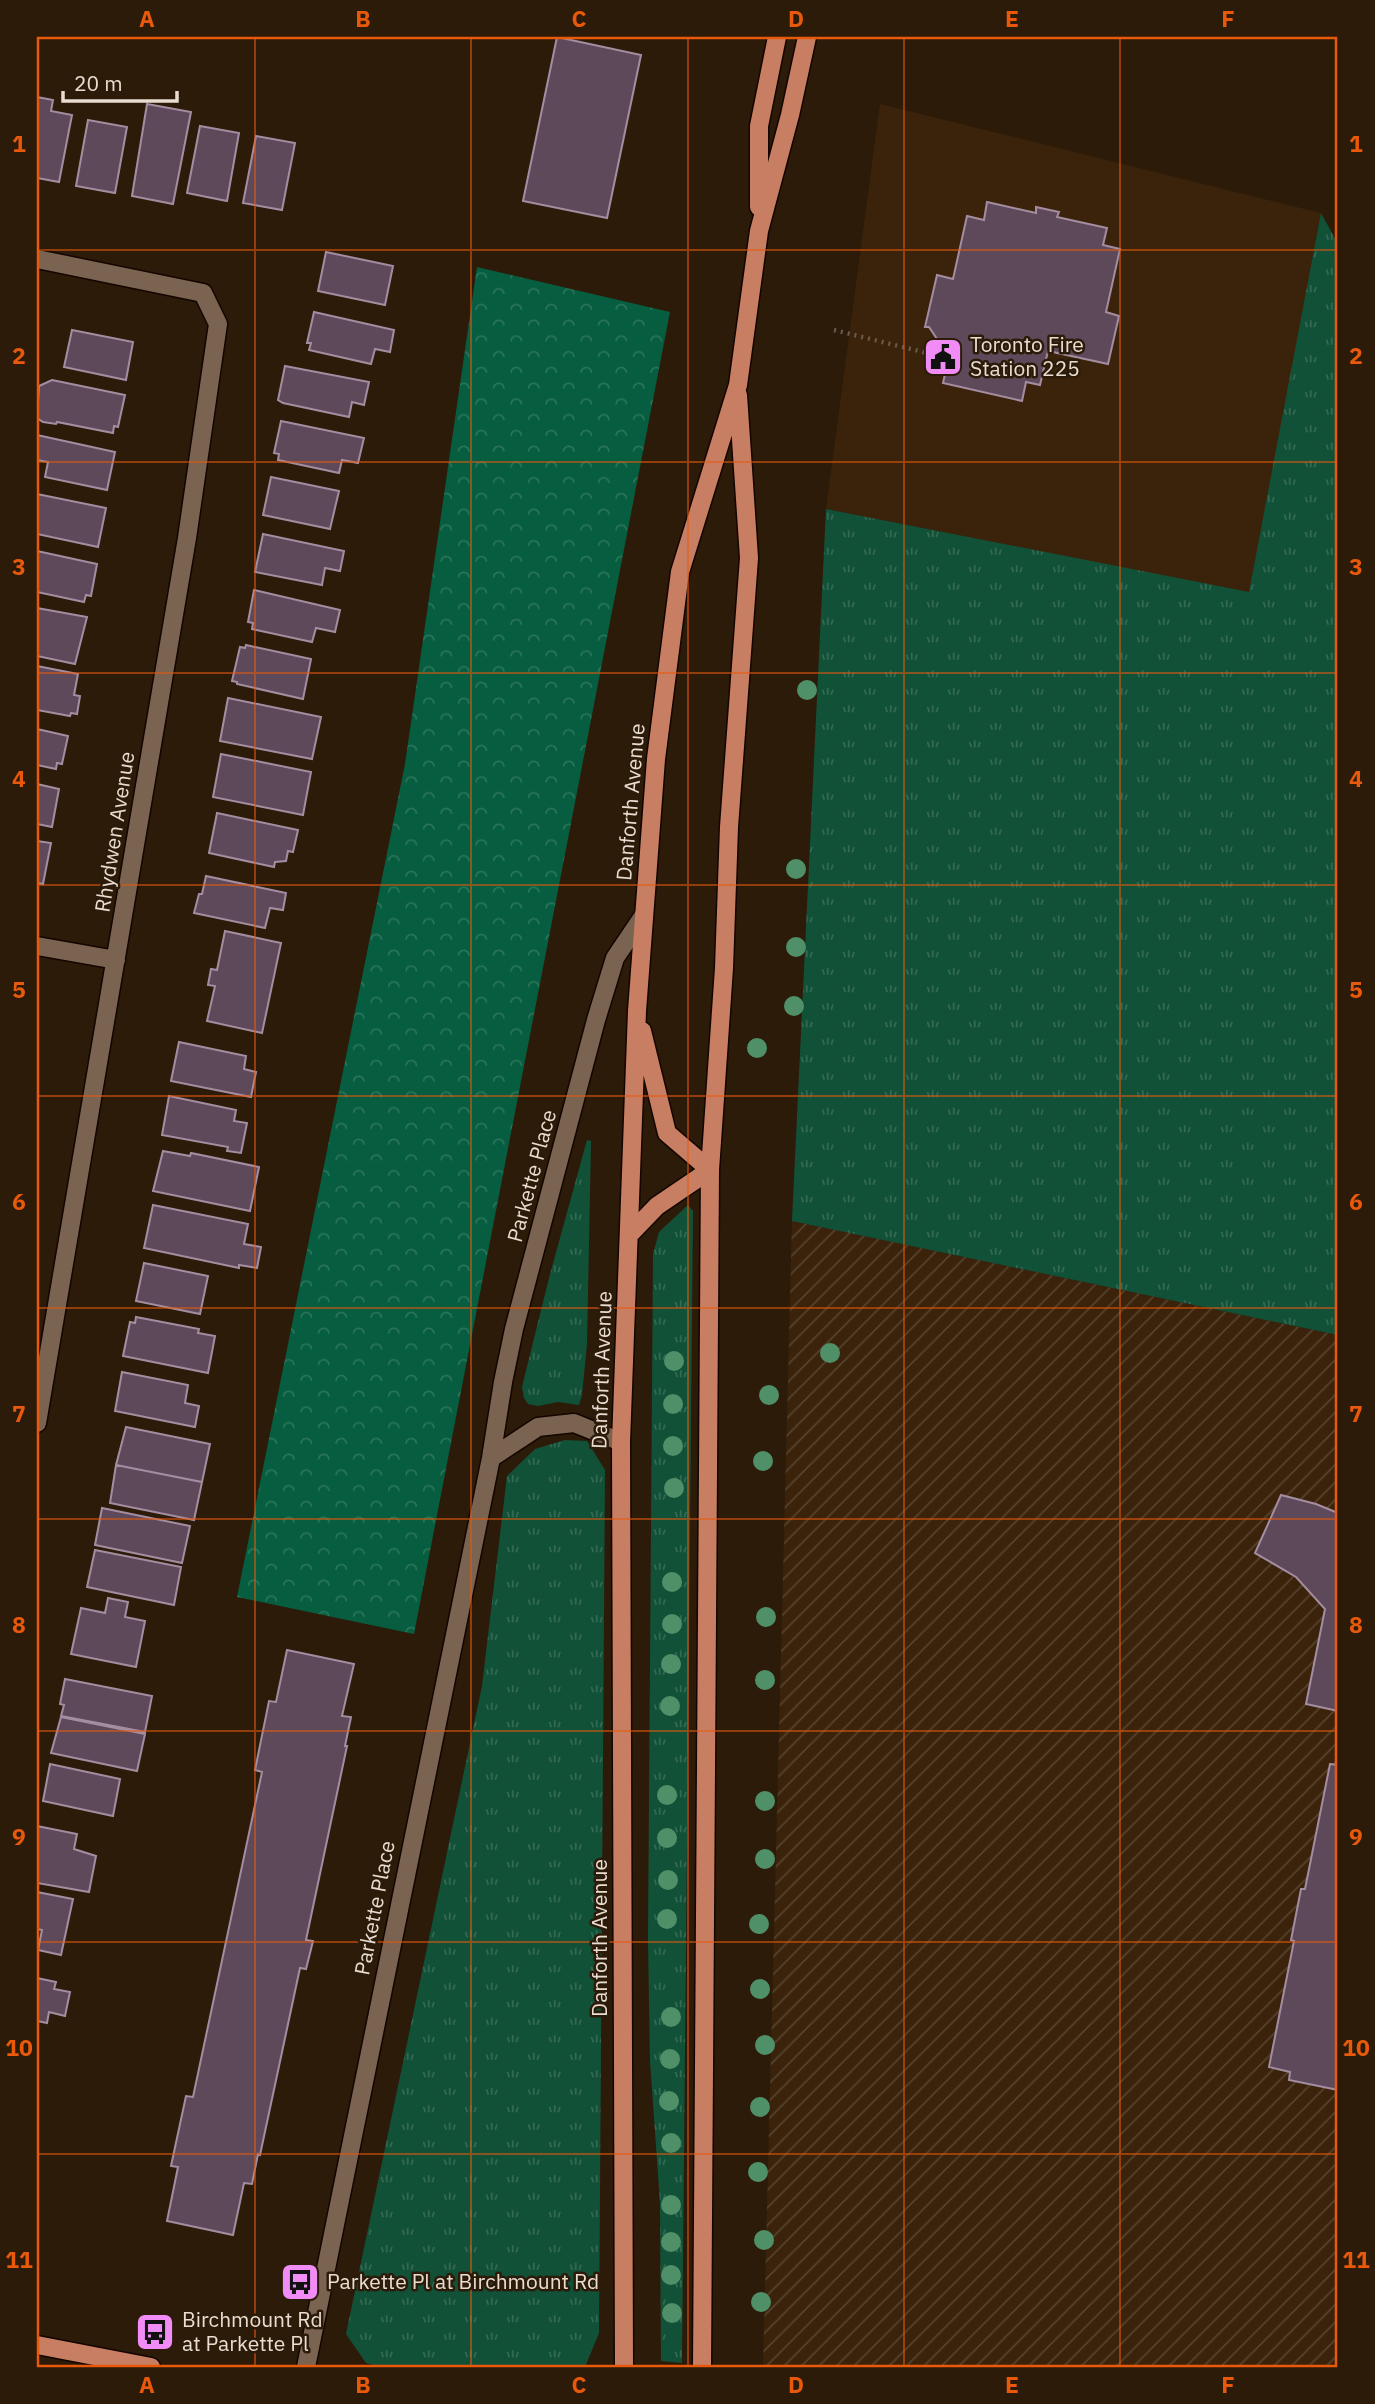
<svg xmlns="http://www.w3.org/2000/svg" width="1375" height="2404" viewBox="0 0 1375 2404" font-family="'IBM Plex Sans',sans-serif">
	<defs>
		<pattern id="industrial-furrows" width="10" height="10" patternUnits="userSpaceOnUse" patternTransform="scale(1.75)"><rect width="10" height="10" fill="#3a230a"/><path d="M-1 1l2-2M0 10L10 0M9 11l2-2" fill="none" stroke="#56422d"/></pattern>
		<pattern id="grass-tufts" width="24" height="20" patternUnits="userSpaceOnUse" patternTransform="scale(1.75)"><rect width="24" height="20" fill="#115138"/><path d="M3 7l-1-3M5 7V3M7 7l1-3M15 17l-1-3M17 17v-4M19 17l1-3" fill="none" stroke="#346954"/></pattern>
		<pattern id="forest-crowns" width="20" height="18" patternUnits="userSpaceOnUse" patternTransform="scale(1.75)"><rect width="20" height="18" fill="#065d3f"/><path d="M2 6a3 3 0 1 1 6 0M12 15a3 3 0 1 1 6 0" fill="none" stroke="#2a745a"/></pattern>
	</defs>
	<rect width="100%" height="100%" fill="#2c1b09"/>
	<path fill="#3a230a" d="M 880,104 L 1321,213 L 1250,593 L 826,509 Z"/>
	<path fill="url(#industrial-furrows)" d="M 792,1221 L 1338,1335 L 1338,2367 L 763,2367 Z"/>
	<path fill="url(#grass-tufts)" d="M 1321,213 L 1338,244 L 1338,1335 L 792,1221 L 826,509 L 1249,592 Z
		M 587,1140 L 591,1141 L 587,1344 L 582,1395 L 579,1405 L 558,1402 L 538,1406 L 528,1404 L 524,1398 L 522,1387 L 549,1278 Z
		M 688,1205 L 693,1211 L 682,2363 L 661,2361 L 660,2203 L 650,2061 L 648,1939 L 653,1254 L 659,1232 Z
		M 565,1440 L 587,1441 L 605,1470 L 599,2333 L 585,2367 L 381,2367 L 366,2363 L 346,2334 L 482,1686 L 507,1476 L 535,1449 Z"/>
	<path fill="url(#forest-crowns)" d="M 477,267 L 670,312 L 414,1634 L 237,1597 L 405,764 Z"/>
	<path fill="#5e495b" stroke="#a58da1" stroke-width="2" d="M 557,37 L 641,55 L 607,218 L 523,201 Z
		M 37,97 L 53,100 L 51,111 L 72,115 L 59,182 L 37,178 Z
		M 147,104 L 191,112 L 173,204 L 132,196 Z
		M 88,120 L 127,127 L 115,193 L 76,186 Z
		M 200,126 L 239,133 L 227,201 L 187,193 Z
		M 256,136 L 295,143 L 282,210 L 243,203 Z
		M 987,202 L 1036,213 L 1036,207 L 1059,212 L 1057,217 L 1107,228 L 1103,245 L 1120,249 L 1106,312 L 1119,316 L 1108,364 L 1048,351 L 1040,385 L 1026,382 L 1022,401 L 943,383 L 947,365 L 939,363 L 943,348 L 929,327 L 925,327 L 937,275 L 953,279 L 967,216 L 984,220 Z
		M 326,252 L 393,266 L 385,305 L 318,291 Z
		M 314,312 L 394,330 L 390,352 L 375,349 L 371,364 L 309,350 L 311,343 L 307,343 Z
		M 72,330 L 133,342 L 126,380 L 64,367 Z
		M 285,366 L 369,382 L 364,405 L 352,402 L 349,417 L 283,403 L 278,400 Z
		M 52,380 L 125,395 L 118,427 L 114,426 L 113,433 L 57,422 L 56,424 L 43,422 L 37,418 L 39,386 Z
		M 281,421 L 364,438 L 358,463 L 342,460 L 339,473 L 278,460 L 279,454 L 274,453 Z
		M 37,435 L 115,452 L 107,490 L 45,477 L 48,462 L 37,460 Z
		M 271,477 L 339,491 L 330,529 L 263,515 Z
		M 37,494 L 106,508 L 98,547 L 37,534 Z
		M 263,534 L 344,551 L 340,571 L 325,568 L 322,585 L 255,572 Z
		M 37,551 L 97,564 L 91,596 L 86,595 L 84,602 L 37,592 Z
		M 254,590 L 340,610 L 335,632 L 316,628 L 312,642 L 252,629 L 253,623 L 248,622 Z
		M 37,608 L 87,617 L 75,664 L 37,656 Z
		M 246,645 L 311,659 L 303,699 L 237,684 L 237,682 L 232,681 L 240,647 L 245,648 Z
		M 37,666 L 78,674 L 74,695 L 80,696 L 77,714 L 71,713 L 70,716 L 37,710 Z
		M 228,698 L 321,717 L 312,759 L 220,741 Z
		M 37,729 L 68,736 L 62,764 L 57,763 L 56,769 L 37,765 Z
		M 221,754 L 311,772 L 303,815 L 213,797 Z
		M 37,784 L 59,789 L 52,827 L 37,824 Z
		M 217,813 L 298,830 L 293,852 L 288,851 L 286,861 L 275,862 L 274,867 L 209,853 Z
		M 37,841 L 51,843 L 43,884 L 37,883 Z
		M 206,876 L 286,893 L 283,910 L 270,908 L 265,928 L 194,913 L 199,894 L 202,894 Z
		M 225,931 L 281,943 L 262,1033 L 207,1021 L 215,986 L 208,985 L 211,969 L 217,970 Z
		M 179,1042 L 246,1056 L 244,1069 L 256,1072 L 251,1097 L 171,1081 Z
		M 169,1096 L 236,1110 L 234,1121 L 247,1123 L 241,1153 L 227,1151 L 228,1147 L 162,1135 Z
		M 163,1151 L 190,1156 L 191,1153 L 259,1167 L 250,1211 L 153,1191 Z
		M 153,1205 L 248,1224 L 244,1244 L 261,1247 L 257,1268 L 239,1265 L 239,1268 L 144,1248 Z
		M 144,1263 L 208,1276 L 200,1314 L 136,1301 Z
		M 136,1317 L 199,1329 L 198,1333 L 215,1336 L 208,1373 L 123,1356 L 130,1322 L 135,1323 Z
		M 122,1372 L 188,1385 L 185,1403 L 199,1406 L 195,1427 L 115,1411 Z
		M 126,1427 L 210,1444 L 202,1482 L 116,1465 Z
		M 116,1465 L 202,1482 L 194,1520 L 110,1503 Z
		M 1281,1495 L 1316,1504 L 1338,1513 L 1338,1711 L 1306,1704 L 1325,1609 L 1296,1577 L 1255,1553 Z
		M 102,1508 L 190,1526 L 182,1563 L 95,1545 Z
		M 95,1550 L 181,1567 L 174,1605 L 87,1587 Z
		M 108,1598 L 128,1602 L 125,1617 L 145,1621 L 136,1667 L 71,1654 L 81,1608 L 105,1613 Z
		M 287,1650 L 354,1664 L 342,1716 L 351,1717 L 345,1746 L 347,1746 L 306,1940 L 313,1941 L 306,1969 L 300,1968 L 260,2155 L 258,2154 L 252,2184 L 244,2183 L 233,2235 L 167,2221 L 178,2167 L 171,2166 L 186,2096 L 193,2097 L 262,1772 L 255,1770 L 269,1701 L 276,1702 Z
		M 65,1679 L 152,1696 L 145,1732 L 61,1716 L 64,1705 L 60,1704 Z
		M 61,1717 L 145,1734 L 137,1771 L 51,1753 Z
		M 50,1764 L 120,1779 L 113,1816 L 43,1801 Z
		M 1330,1764 L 1338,1765 L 1338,2090 L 1289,2080 L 1290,2072 L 1269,2067 L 1294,1941 L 1291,1940 L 1301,1889 L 1305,1889 Z
		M 37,1826 L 77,1834 L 74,1849 L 96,1856 L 89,1892 L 37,1883 Z
		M 37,1892 L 73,1899 L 61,1955 L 38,1950 L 42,1930 L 37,1929 Z
		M 37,1978 L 56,1982 L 54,1989 L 70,1992 L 65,2016 L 49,2012 L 47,2023 L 37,2021 Z"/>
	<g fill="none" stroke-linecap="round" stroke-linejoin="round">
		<g stroke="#140500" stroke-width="21">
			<path id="minor" d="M 37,259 L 203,293 L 218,324 L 187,538 L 37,1423
				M 37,946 L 116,960
				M 491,1458 L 538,1427 L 574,1423 L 621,1442
				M 306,2367 L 491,1458 L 503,1382 L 514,1329 L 596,1020 L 615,958 L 644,915"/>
		</g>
		<g stroke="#140500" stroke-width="21">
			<path id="major" d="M 759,207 L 759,126 L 777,37
				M 642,1031 L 667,1133 L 710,1170
				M 630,1234 L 657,1206 L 710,1170
				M 37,2345 L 151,2367
				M 624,2367 L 621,1442 L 637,1011 L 656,759 L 680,572 L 738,385 L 759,231 L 790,115 L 807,37
				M 702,2367 L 710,1170 L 724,968 L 729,827 L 749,558 L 738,395"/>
		</g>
		<path stroke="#6a5b4b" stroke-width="4.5" stroke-dasharray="2 5" stroke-linecap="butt" d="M 834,330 L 931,354"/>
		<use href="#minor" stroke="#7a6451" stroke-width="18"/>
		<use href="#major" stroke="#c87e63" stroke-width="18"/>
	</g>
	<g fill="#4f9068">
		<circle cx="807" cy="690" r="10"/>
		<circle cx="796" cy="869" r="10"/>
		<circle cx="796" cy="947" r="10"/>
		<circle cx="794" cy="1006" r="10"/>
		<circle cx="757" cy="1048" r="10"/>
		<circle cx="830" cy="1353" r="10"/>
		<circle cx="674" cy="1361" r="10"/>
		<circle cx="769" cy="1395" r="10"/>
		<circle cx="673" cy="1404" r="10"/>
		<circle cx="673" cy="1446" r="10"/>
		<circle cx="763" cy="1461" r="10"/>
		<circle cx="674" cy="1488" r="10"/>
		<circle cx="672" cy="1582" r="10"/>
		<circle cx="766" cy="1617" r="10"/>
		<circle cx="672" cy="1624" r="10"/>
		<circle cx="671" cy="1664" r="10"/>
		<circle cx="765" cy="1680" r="10"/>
		<circle cx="670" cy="1706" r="10"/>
		<circle cx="667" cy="1795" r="10"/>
		<circle cx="765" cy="1801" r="10"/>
		<circle cx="667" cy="1838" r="10"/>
		<circle cx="765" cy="1859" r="10"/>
		<circle cx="668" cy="1880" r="10"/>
		<circle cx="667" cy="1919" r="10"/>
		<circle cx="759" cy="1924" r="10"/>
		<circle cx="760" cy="1989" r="10"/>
		<circle cx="671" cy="2017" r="10"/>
		<circle cx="765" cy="2045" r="10"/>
		<circle cx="670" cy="2059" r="10"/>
		<circle cx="669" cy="2101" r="10"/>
		<circle cx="760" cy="2107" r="10"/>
		<circle cx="671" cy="2143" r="10"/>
		<circle cx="758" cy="2172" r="10"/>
		<circle cx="671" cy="2205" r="10"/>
		<circle cx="764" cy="2240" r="10"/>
		<circle cx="671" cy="2242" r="10"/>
		<circle cx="671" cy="2275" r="10"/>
		<circle cx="761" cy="2302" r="10"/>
		<circle cx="672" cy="2313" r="10"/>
	</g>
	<path fill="none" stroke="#e8590c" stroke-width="2" stroke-opacity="0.55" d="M 255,37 L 255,2367M 471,37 L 471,2367M 688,37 L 688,2367M 904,37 L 904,2367M 1120,37 L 1120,2367M 37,250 L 1338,250M 37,462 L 1338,462M 37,673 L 1338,673M 37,885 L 1338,885M 37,1096 L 1338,1096M 37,1308 L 1338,1308M 37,1519 L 1338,1519M 37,1731 L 1338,1731M 37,1942 L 1338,1942M 37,2154 L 1338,2154"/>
	<defs>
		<g id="civic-square" transform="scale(2.0125)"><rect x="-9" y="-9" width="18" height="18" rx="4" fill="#f18bf5" stroke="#2c1b09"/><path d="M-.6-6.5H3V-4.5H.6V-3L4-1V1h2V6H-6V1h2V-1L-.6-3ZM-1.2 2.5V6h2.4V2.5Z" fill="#111"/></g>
		<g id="bus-square" transform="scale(2.0125)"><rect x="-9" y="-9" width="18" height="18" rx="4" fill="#f18bf5" stroke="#2c1b09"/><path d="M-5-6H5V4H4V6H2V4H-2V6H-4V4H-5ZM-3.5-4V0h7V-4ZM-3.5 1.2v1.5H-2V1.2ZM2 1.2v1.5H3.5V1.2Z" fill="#111"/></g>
	</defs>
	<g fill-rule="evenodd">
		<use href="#civic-square" x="943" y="357"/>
		<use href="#bus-square" x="300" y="2282"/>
		<use href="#bus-square" x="155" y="2332"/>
	</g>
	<g text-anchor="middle" stroke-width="5" stroke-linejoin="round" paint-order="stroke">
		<g font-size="21" fill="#e9dcd1" stroke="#2c1b09" text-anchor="start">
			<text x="970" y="352">Toronto Fire<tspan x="970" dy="24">Station 225</tspan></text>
			<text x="327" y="2289">Parkette Pl at Birchmount Rd</text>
			<text x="182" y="2327">Birchmount Rd<tspan x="182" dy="24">at Parkette Pl</tspan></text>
		</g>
		<g font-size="21" fill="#e9dcd1" stroke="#2c1b09">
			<text transform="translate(631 802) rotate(-85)" y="7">Danforth Avenue</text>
			<text transform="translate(115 832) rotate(-81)" y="7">Rhydwen Avenue</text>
			<text transform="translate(532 1176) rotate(-75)" y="7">Parkette Place</text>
			<text transform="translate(602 1370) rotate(-88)" y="7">Danforth Avenue</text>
			<text transform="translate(375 1908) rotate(-79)" y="7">Parkette Place</text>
			<text transform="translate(600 1938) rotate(-90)" y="7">Danforth Avenue</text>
		</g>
	</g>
	<rect width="1375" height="2404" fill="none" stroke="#2c1b09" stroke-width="77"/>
	<path d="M63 91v10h114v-10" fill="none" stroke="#e9dcd1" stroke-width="3.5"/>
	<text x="74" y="91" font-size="21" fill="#e9dcd1" stroke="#2c1b09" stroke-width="5" paint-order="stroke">20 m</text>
	<rect x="38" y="38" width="1298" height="2328" fill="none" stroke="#e8590c" stroke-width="2.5"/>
	<g font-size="23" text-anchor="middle" font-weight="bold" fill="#e8590c">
		<text x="147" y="27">A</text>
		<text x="363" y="27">B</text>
		<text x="579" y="27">C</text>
		<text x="796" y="27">D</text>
		<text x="1012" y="27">E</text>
		<text x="1228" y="27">F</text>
		<text x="19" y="152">1</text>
		<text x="1356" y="152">1</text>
		<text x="19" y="364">2</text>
		<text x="1356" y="364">2</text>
		<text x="19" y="575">3</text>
		<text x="1356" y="575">3</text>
		<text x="19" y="787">4</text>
		<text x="1356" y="787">4</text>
		<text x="19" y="998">5</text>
		<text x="1356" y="998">5</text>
		<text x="19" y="1210">6</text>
		<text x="1356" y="1210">6</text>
		<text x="19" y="1422">7</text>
		<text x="1356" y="1422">7</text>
		<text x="19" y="1633">8</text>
		<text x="1356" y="1633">8</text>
		<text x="19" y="1845">9</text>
		<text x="1356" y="1845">9</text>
		<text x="19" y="2056">10</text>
		<text x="1356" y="2056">10</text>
		<text x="19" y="2268">11</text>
		<text x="1356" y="2268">11</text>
		<text x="147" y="2393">A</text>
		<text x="363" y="2393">B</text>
		<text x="579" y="2393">C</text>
		<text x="796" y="2393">D</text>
		<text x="1012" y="2393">E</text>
		<text x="1228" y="2393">F</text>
	</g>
</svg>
